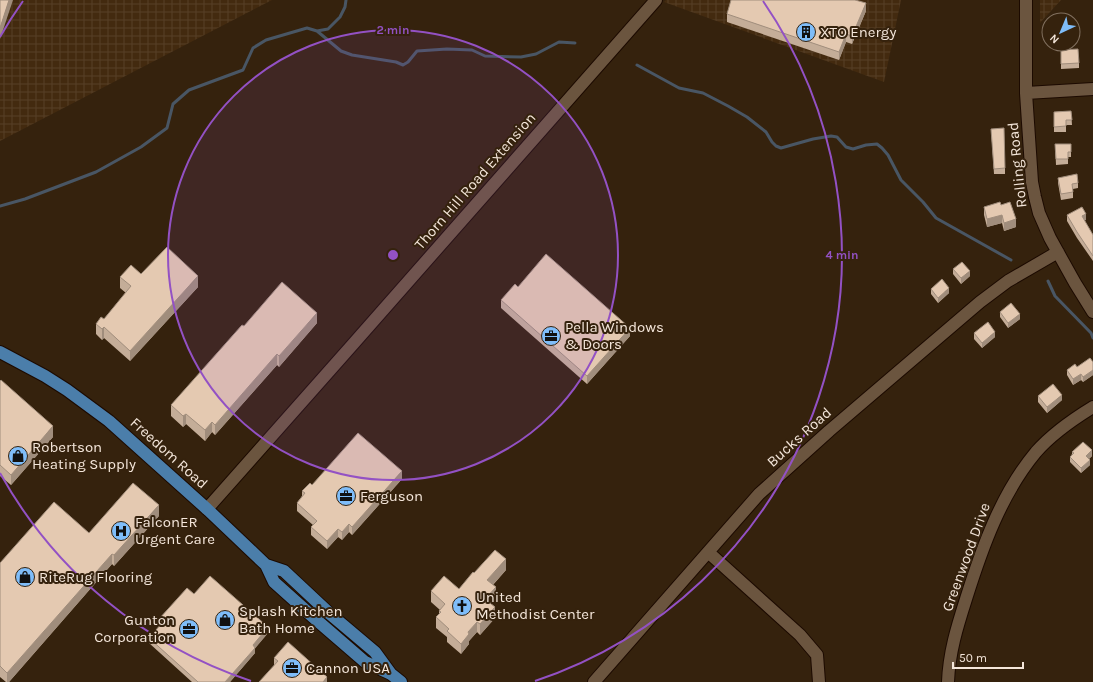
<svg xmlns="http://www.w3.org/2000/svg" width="1093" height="682" viewBox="0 0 1093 682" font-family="Karla,sans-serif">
	<defs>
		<pattern id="industrial-grid" width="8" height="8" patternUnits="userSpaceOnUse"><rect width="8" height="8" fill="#432a0f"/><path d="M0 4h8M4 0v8" fill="none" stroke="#563f26"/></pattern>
	</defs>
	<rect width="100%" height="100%" fill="#35220d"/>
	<path fill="url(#industrial-grid)" d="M 0,0 L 272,0 L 0,141 Z
		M 666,0 L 901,0 L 884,82 L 664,2 Z
		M 1040,0 L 1061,0 L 1040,23 Z"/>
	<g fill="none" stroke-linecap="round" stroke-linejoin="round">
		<path stroke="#495664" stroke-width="3" d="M 317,31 L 341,51 L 352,55 L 396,62 L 403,65 L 408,62 L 417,51 L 447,49 L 472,50 L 485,56 L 521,57 L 536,54 L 559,42 L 575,43
			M 637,65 L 679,88 L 703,93 L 728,106 L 747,117 L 766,132 L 772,142 L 776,146 L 781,148 L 813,139 L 831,136 L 837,137 L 846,147 L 853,149 L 866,145 L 877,144 L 882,148 L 888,155 L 901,180 L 923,202 L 936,218 L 1011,260
			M 0,206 L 25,199 L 96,172 L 141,147 L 167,128 L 173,104 L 189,90 L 243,70 L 253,48 L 266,40 L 307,28 L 317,31 L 328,29 L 340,17 L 345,7 L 346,0
			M 1048,281 L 1055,296 L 1091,333 L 1093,338"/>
		<g stroke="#1c0a00" stroke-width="14">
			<path id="minor" d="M 1026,0 L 1026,93 L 1032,182 L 1035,197 L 1039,213 L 1050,238 L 1075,283 L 1093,312
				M 1026,93 L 1093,89
				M 207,509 L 354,343 L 656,0
				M 708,552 L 800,635 L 817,655 L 819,682
				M 594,682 L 759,494 L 829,431 L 980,302 L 1008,281 L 1058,252
				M 948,682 C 949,653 957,627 966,599 C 982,548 1001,494 1036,452 C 1050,436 1075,418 1093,407"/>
		</g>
		<g stroke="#1c0a00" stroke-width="14">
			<path id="major" d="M 0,352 L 45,376 L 67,390 L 109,421 L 207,509 L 266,565 L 274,582 L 313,617 L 365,662 L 391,674
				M 266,565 L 284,571 L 330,614 L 375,652 L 391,674 L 401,682"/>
		</g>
		<use href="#minor" stroke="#6b553f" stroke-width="12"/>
		<use href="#major" stroke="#4b7eaa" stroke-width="12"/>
	</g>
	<path fill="#c4ad98" d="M 866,11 L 852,44 L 846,42 L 839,60 L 727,22 L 727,14 Z
		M 1061,50 L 1079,63 L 1079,68 L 1061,69 Z
		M 1071,111 L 1072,125 L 1066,125 L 1066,132 L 1054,132 L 1054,112 Z
		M 991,129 L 1005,168 L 1005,174 L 994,174 Z
		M 1055,144 L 1071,144 L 1071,157 L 1068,157 L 1068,164 L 1056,165 Z
		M 1058,178 L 1078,183 L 1078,188 L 1073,189 L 1073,198 L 1061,200 L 1058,183 Z
		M 1001,205 L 1016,227 L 1004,231 L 1002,223 L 987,227 L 984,215 L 984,207 Z
		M 1067,215 L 1086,220 L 1084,220 L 1093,235 L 1093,261 L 1077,238 L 1067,221 Z
		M 953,269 L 970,276 L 961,284 L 953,274 Z
		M 141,274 L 198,287 L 130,361 L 104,338 L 102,340 L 96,334 L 96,324 L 104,319 L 126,293 L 120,288 L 120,277 Z
		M 518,287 L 630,336 L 587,384 L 501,308 L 501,300 Z
		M 931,289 L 949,293 L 938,303 L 931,294 Z
		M 1000,312 L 1020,319 L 1008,328 L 1000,317 Z
		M 317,323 L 279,367 L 277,365 L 215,435 L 212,432 L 205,441 L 186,424 L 183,427 L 171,416 L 171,405 L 244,326 Z
		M 974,333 L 995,337 L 982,348 L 974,339 Z
		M 1093,362 L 1093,375 L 1083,382 L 1081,380 L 1073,385 L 1067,375 L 1067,370 Z
		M 0,381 L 53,437 L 11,485 L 0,476 Z
		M 1038,396 L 1062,400 L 1047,413 L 1038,402 Z
		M 1072,452 L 1092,456 L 1089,459 L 1090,465 L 1081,473 L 1070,462 L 1070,457 L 1072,454 Z
		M 402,479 L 352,535 L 349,532 L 342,540 L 338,537 L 327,549 L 311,535 L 311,527 L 313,525 L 297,511 L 297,503 L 302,496 L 302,491 L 312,485 Z
		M 159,516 L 114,566 L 112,564 L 9,682 L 6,682 L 0,677 L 0,563 Z
		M 506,570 L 493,585 L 496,598 L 490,604 L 495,618 L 480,635 L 477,632 L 469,641 L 469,644 L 461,654 L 447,642 L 447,637 L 436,628 L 436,617 L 439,614 L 439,611 L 440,610 L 431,602 L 431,591 L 459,589 L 474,573 Z
		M 194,594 L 268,633 L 255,648 L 255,653 L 230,682 L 192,682 L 149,643 L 149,638 L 160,625 L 159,624 L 159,619 Z
		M 274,658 L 327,682 L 274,665 Z"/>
	<path fill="#a08d7c" d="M 9,0 L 13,0 L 0,39 L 0,28 Z
		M 866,3 L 866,11 L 852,44 L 852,36 Z
		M 846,34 L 846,42 L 839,60 L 839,52 Z
		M 1086,214 L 1086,220 L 1082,222 L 1082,216 Z
		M 1002,215 L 1002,223 L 987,227 L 987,219 Z
		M 1016,219 L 1016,227 L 1004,231 L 1004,223 Z
		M 970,271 L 970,276 L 961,284 L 961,278 Z
		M 198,276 L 198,287 L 130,361 L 130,351 Z
		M 949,288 L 949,293 L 938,303 L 938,298 Z
		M 317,313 L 317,323 L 279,367 L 279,356 Z
		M 1020,314 L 1020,319 L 1008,328 L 1008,323 Z
		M 104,327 L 104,338 L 102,340 L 102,329 Z
		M 630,328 L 630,336 L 587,384 L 587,376 Z
		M 995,332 L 995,337 L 982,348 L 982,343 Z
		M 277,354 L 277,365 L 215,435 L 215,425 Z
		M 1093,370 L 1093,375 L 1083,382 L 1083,377 Z
		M 1081,374 L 1081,380 L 1073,385 L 1073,379 Z
		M 1062,395 L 1062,400 L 1047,413 L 1047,407 Z
		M 186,414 L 186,424 L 183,427 L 183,416 Z
		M 212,422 L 212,432 L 205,441 L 205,430 Z
		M 53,426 L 53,437 L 11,485 L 11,475 Z
		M 1092,450 L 1092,456 L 1086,461 L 1086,456 Z
		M 1090,460 L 1090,465 L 1081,473 L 1081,468 Z
		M 402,471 L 402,479 L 352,535 L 352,527 Z
		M 159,505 L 159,516 L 114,566 L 114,555 Z
		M 349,524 L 349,532 L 342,540 L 342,532 Z
		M 338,529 L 338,537 L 327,549 L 327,541 Z
		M 112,554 L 112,564 L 9,682 L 7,682 L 7,673 Z
		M 506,559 L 506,570 L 487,591 L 487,580 Z
		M 496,587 L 496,598 L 485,610 L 485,599 Z
		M 495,607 L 495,618 L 480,635 L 480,624 Z
		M 477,622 L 477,632 L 469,641 L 469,644 L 461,654 L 461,644 L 468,632 Z
		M 268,627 L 268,633 L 253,651 L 253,645 Z
		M 255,648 L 255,653 L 230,682 L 225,682 Z
		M 327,677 L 327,682 L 323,682 Z"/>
	<path fill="#e4c9b1" stroke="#a08d7c" d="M 0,0 L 9,0 L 0,28 Z
		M 731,0 L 855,0 L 866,3 L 852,36 L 846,34 L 839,52 L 727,14 Z
		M 1078,49 L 1079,63 L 1061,64 L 1061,50 Z
		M 1071,111 L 1072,120 L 1066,120 L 1066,126 L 1054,127 L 1054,112 Z
		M 1004,128 L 1005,168 L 994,169 L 991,129 Z
		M 1055,144 L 1071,144 L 1071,152 L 1068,152 L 1068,159 L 1056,159 Z
		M 1077,174 L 1078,183 L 1072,184 L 1073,192 L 1061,194 L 1058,178 Z
		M 1000,202 L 1001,205 L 1010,202 L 1016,219 L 1004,223 L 1002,215 L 987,219 L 984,207 Z
		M 1082,207 L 1086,214 L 1082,216 L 1093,235 L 1093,256 L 1077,232 L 1067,215 Z
		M 167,247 L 198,276 L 130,351 L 104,327 L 102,329 L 96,324 L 101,317 L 104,319 L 131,286 L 120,277 L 131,265 L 141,274 Z
		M 546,254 L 630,328 L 587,376 L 501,300 L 515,284 L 518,287 Z
		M 962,262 L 970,271 L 961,278 L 953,269 Z
		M 942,279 L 949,288 L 938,298 L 931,289 Z
		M 282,282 L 317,313 L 279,356 L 277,354 L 215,425 L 212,422 L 205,430 L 186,414 L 183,416 L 171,405 L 242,325 L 244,326 Z
		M 1011,303 L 1020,314 L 1008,323 L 1000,312 Z
		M 988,322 L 995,332 L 982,343 L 974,333 Z
		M 1090,358 L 1093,362 L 1093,370 L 1083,377 L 1081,374 L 1073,379 L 1067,370 L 1075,364 L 1077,367 Z
		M 1,380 L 53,426 L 11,475 L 0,465 L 0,381 Z
		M 1053,384 L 1062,395 L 1047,407 L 1038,396 Z
		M 358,433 L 402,471 L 352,527 L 349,524 L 342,532 L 338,529 L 327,541 L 311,527 L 317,521 L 297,503 L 305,493 L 302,491 L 310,483 L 312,485 Z
		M 1083,442 L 1092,450 L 1086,456 L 1090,460 L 1081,468 L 1070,457 L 1074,453 L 1072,452 Z
		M 133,483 L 159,505 L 114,555 L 112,554 L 7,673 L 0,666 L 0,563 L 54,502 L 89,533 Z
		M 495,550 L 506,559 L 487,580 L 496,587 L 485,599 L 495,607 L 480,624 L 477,622 L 468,632 L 469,634 L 461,644 L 447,631 L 449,629 L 436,617 L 441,612 L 439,611 L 445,604 L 431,591 L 444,576 L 459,589 L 473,572 L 474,573 Z
		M 210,576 L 268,627 L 253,645 L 255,648 L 225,682 L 198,682 L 149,638 L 163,622 L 159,619 L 187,588 L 194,594 Z
		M 288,642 L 327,677 L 323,682 L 259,682 L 278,661 L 274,658 Z"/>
	<circle cx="393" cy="255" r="225" fill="#9351c4" fill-opacity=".12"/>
	<g fill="none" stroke="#9351c4" stroke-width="2">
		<circle cx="393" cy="255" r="225"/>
		<path d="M251 681A449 449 0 0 1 0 473M0 37A449 449 0 0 1 23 1M763 1A449 449 0 0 1 535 681"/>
	</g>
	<defs>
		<g id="building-disc" transform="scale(1)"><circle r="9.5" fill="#7fbdf9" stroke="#35220d"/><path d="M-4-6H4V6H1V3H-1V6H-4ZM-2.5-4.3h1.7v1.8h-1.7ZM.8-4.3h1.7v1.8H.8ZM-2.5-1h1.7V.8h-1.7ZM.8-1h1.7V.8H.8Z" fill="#111"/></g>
		<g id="office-disc" transform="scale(1)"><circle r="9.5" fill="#7fbdf9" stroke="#35220d"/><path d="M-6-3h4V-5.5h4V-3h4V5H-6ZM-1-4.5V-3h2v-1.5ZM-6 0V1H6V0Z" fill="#111"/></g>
		<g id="shop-disc" transform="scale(1)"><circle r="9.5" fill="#7fbdf9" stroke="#35220d"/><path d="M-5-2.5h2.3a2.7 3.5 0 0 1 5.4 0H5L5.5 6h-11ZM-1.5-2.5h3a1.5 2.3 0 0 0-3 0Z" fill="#111"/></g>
		<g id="hospital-disc" transform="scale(1)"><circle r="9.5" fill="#7fbdf9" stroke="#35220d"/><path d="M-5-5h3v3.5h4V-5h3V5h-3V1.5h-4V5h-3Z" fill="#111"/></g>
		<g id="church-disc" transform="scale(1)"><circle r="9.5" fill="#7fbdf9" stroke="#35220d"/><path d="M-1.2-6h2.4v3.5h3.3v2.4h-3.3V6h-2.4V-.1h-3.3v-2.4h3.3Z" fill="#111"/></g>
	</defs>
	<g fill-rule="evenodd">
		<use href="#building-disc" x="806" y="32"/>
		<use href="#office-disc" x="551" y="336"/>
		<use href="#shop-disc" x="18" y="456"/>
		<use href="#office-disc" x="346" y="496"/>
		<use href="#hospital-disc" x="121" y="531"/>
		<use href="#shop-disc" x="25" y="577"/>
		<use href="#church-disc" x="462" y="606"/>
		<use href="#shop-disc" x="225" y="620"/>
		<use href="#office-disc" x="189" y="629"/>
		<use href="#office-disc" x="292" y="668"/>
	</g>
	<g text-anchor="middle" stroke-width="4" stroke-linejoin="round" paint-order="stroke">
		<g font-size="15" fill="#f4e6da" stroke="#35220d" text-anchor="start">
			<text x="820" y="37">XTO Energy</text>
			<text x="565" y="332">Pella Windows<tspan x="565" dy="17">&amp; Doors</tspan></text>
			<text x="32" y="452">Robertson<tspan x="32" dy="17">Heating Supply</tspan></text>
			<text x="360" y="501">Ferguson</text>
			<text x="135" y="527">FalconER<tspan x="135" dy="17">Urgent Care</tspan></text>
			<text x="39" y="582">RiteRug Flooring</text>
			<text x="476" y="602">United<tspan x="476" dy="17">Methodist Center</tspan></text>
			<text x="239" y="616">Splash Kitchen<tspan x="239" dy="17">Bath Home</tspan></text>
			<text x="175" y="625" text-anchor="end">Gunton<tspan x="175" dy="17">Corporation</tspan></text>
			<text x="306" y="673">Cannon USA</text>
		</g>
		<g font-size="15" fill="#f4e6da" stroke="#35220d">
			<text transform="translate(1017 165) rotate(-96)" y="5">Rolling Road</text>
			<text transform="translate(475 181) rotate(-49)" y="5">Thorn Hill Road Extension</text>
			<text transform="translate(799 437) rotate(-42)" y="5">Bucks Road</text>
			<text transform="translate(169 453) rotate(42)" y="5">Freedom Road</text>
			<text transform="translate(966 557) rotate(-70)" y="5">Greenwood Drive</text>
		</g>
	</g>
	<circle cx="393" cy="255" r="6" fill="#9351c4" stroke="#35220d" stroke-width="2"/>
	<g font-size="12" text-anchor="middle" font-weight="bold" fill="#9351c4" stroke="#35220d" stroke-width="4" stroke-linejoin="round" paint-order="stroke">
		<text x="393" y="34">2 min</text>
		<text x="842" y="259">4 min</text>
	</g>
	<g transform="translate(1061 32) rotate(224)"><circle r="19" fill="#35220d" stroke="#81705f"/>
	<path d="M0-3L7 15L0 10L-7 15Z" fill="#7fbdf9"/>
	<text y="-6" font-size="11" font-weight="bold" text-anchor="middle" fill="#f4e6da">N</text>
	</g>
	<path d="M953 662v6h70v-6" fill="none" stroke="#f4e6da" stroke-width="2"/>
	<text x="959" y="662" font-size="12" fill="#f4e6da" stroke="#35220d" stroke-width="3" paint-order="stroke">50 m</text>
</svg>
